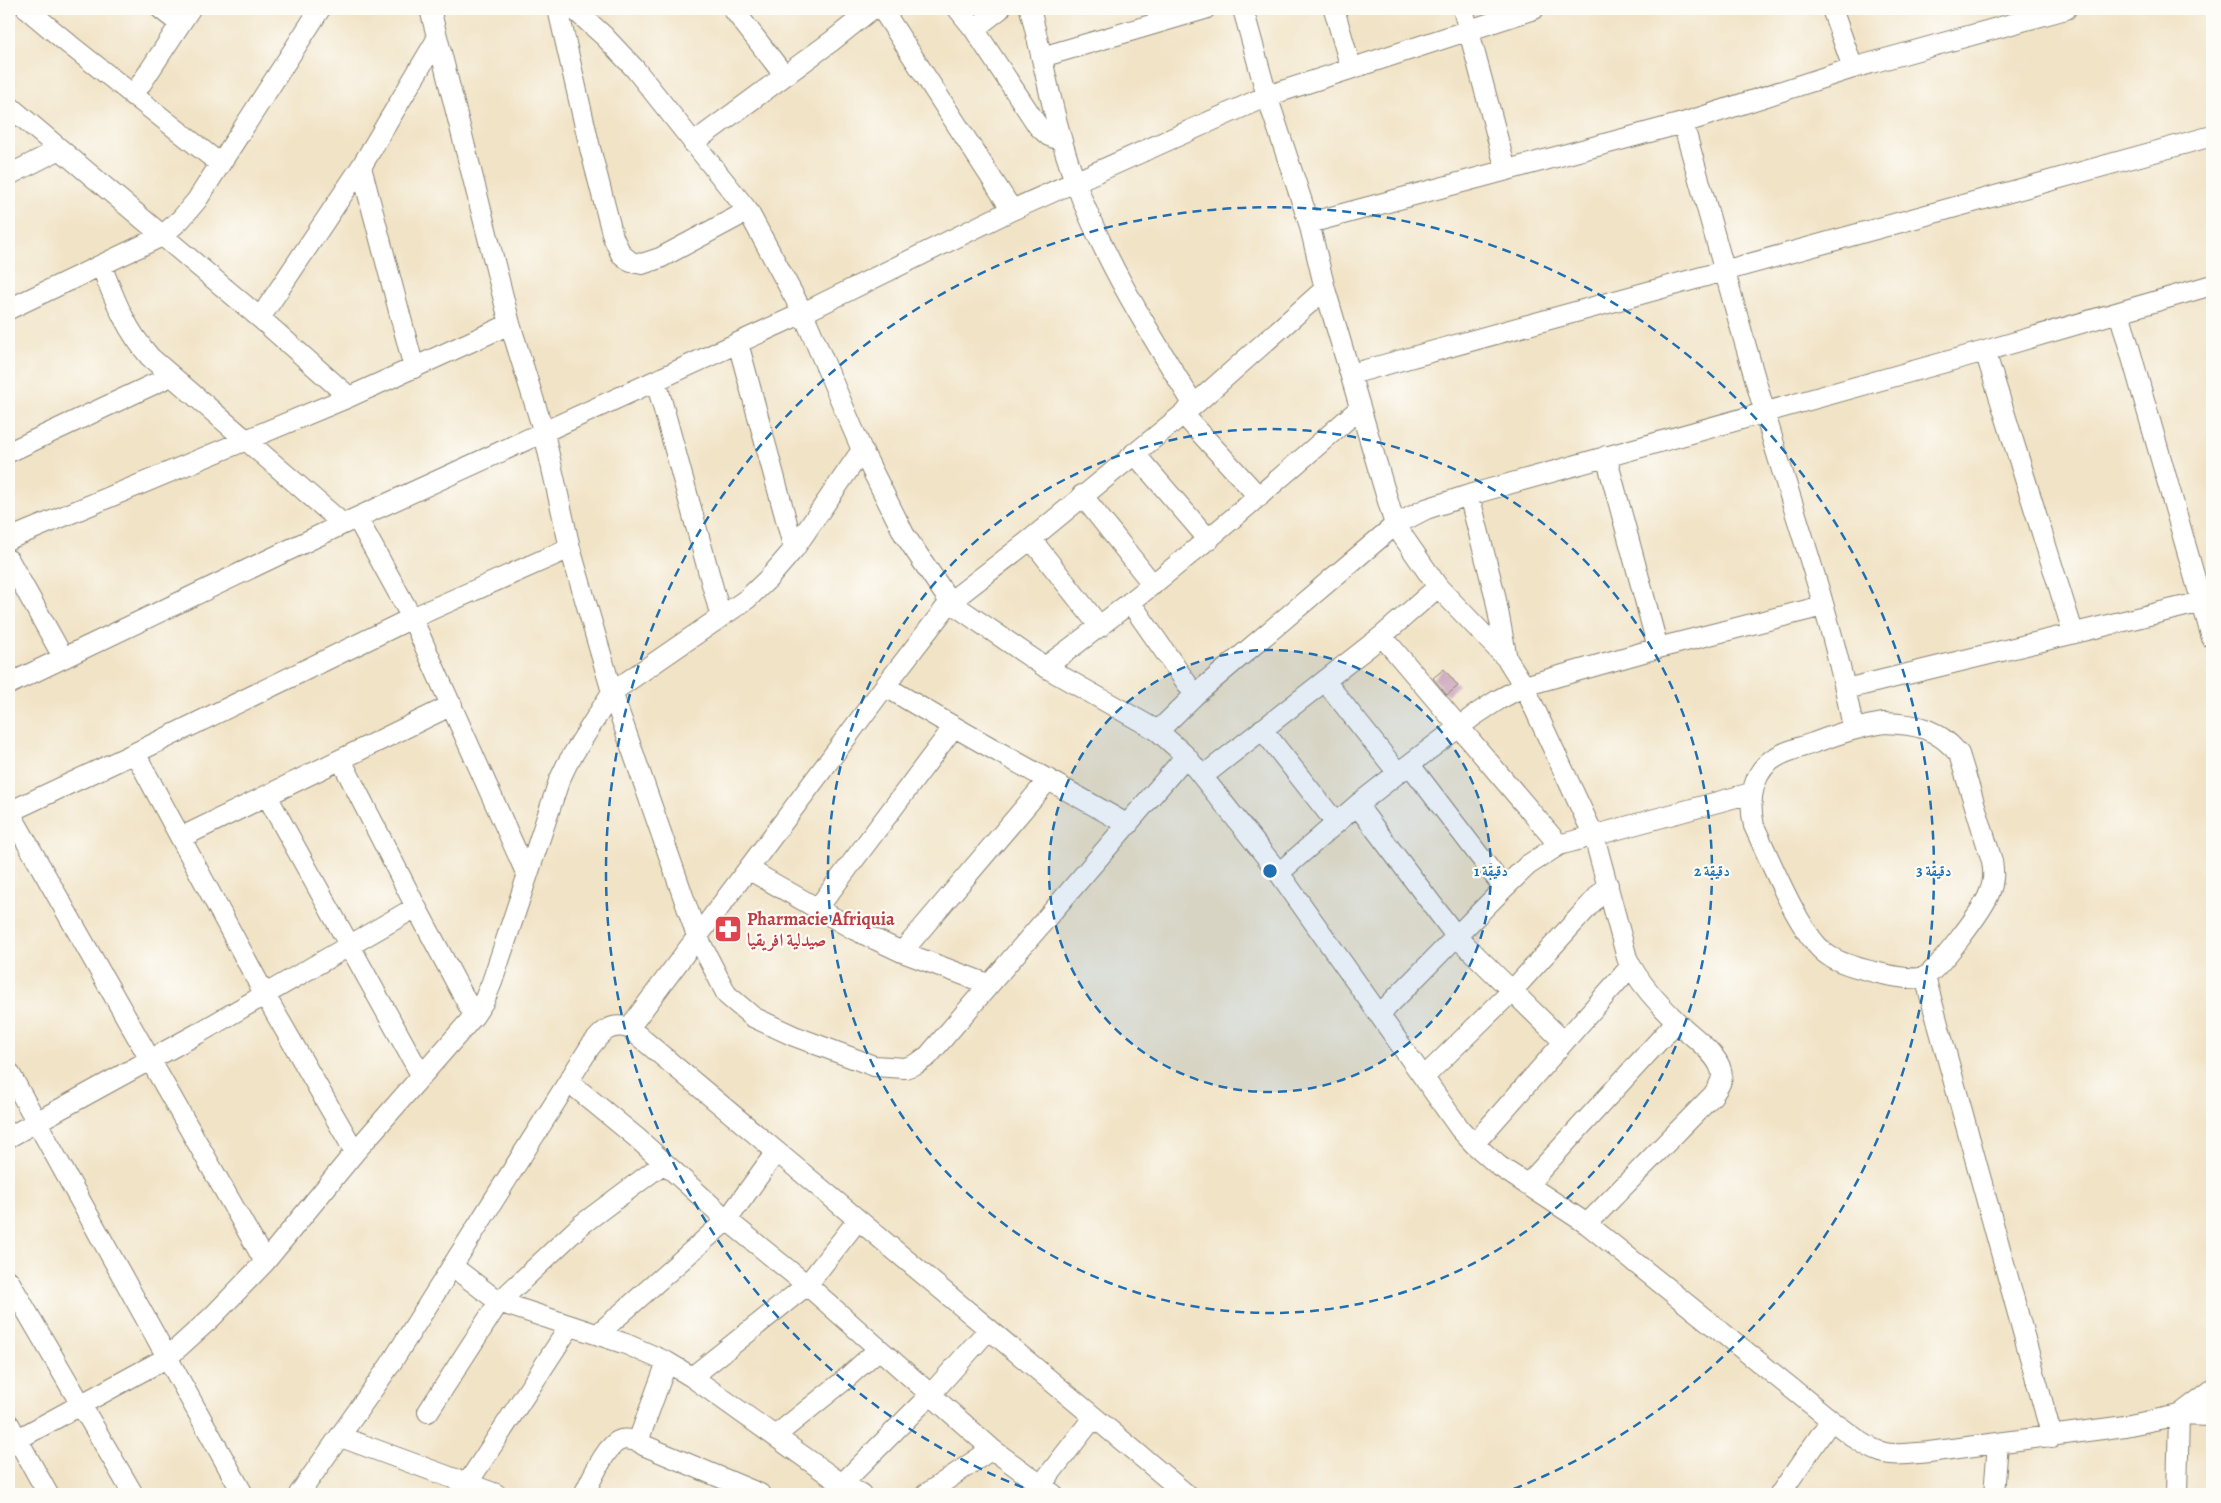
<svg xmlns="http://www.w3.org/2000/svg" width="2221" height="1503" viewBox="0 0 2221 1503" font-family="Alegreya,Amiri,serif">
	<rect width="100%" height="100%" fill="#fdfcf7"/>
	<filter id="ink" filterUnits="userSpaceOnUse"><feTurbulence type="fractalNoise" baseFrequency=".02" numOctaves="2"/><feDisplacementMap in="SourceGraphic" scale="10" xChannelSelector="R" yChannelSelector="G"/><feConvolveMatrix kernelMatrix="1 2 1 2 8 2 1 2 1" color-interpolation-filters="sRGB"/></filter>
	<filter id="wash" filterUnits="userSpaceOnUse"><feTurbulence type="fractalNoise" baseFrequency=".0096" numOctaves="4" result="noise"/><feDisplacementMap in="SourceGraphic" scale="20" xChannelSelector="R" yChannelSelector="G"/><feGaussianBlur stdDeviation="1.12" result="paint"/><feColorMatrix in="noise" values="0 0 0 0 0 0 0 0 0 0 0 0 0 0 0 0 0 1.4 0 .05"/><feComposite in="paint" operator="in"/></filter>
	<g filter="url(#wash)">
		<rect width="100%" height="100%" fill="#f1e3c6"/>
		<g id="blocks">
			<path fill="#c79cb5" d="M 1444,669 L 1458,686 L 1447,695 L 1433,678 Z"/>
		</g>
	</g>
	<g filter="url(#ink)">
		<use href="#blocks" fill-opacity="0" stroke="#868071" stroke-width="1"/>
		<g fill="none" stroke-linecap="round" stroke-linejoin="round">
			<g stroke="#868071" stroke-width="22">
				<path id="street" d="M 27,9 L 70,45 L 219,163
					M 161,9 L 180,24
					M 430,9 L 510,324 L 544,433 L 570,548 L 612,692 L 697,936 L 727,995 L 753,1017 L 794,1036 L 874,1066 L 905,1068 L 916,1064 L 928,1056 L 1186,756
					M 558,9 L 590,148 L 613,237 L 621,254 L 631,262 L 642,264 L 660,258 L 748,211
					M 574,9 L 604,36 L 635,69 L 748,211 L 803,313 L 862,450 L 904,534 L 950,602 L 1045,667 L 1158,731 L 1186,756 L 1279,873 L 1460,1129 L 1474,1144 L 1499,1166 L 1587,1224 L 1831,1420 C 1846,1431 1863,1446 1881,1452 C 1896,1457 1914,1453 1929,1452 L 2125,1426 L 2179,1415 L 2212,1390
					M 733,9 L 784,75
					M 882,9 L 1012,210
					M 958,9 L 974,29 L 1038,126 L 1049,136 L 1062,141
					M 1030,9 C 1045,66 1054,125 1075,181 C 1104,261 1150,333 1194,405
					M 1243,9 L 1267,96 L 1309,223 L 1325,289 L 1395,525 L 1438,587 L 1507,659
					M 1334,9 L 1351,68
					M 1463,9 L 1506,170
					M 1832,9 L 1853,68
					M 974,29 L 1000,9
					M 1042,57 L 1205,9
					M 133,96 L 190,9
					M 9,106 L 260,318 L 349,397
					M 1683,123 C 1714,232 1744,342 1776,451 C 1804,542 1836,634 1853,728
					M 693,143 L 832,41 L 872,9
					M 361,167 L 414,368
					M 9,175 L 60,149
					M 1309,223 L 1683,123 L 1853,68 L 2066,9
					M 101,265 C 115,300 125,328 150,357 L 343,524
					M 9,309 L 162,236 L 181,219 L 197,200 L 320,9
					M 2119,312 L 2212,638
					M 260,318 L 361,167 L 437,39
					M 738,343 L 794,549
					M 1985,351 L 2073,632
					M 1351,374 L 2212,136
					M 656,381 L 721,617
					M 1183,414 L 1259,497
					M 9,452 L 171,376
					M 1134,453 L 1209,540
					M 1606,456 L 1658,648
					M 1082,495 L 1153,585
					M 1469,495 L 1495,595 L 1507,659 L 1524,686 L 1594,836 L 1627,958 C 1638,982 1658,1003 1677,1022 C 1689,1034 1717,1053 1721,1070 C 1724,1080 1718,1087 1713,1095 L 1587,1224
					M 357,518 L 412,618 L 527,875
					M 9,539 L 349,397 L 510,324
					M 1031,539 L 1100,627
					M 9,560 L 63,657
					M 1130,602 L 1195,695
					M 1382,636 L 1559,845
					M 1045,667 C 1155,587 1258,498 1360,408
					M 1325,681 L 1398,773
					M 9,684 L 343,524 L 803,313 L 1012,210 L 1267,96 L 1534,9
					M 885,686 C 965,735 1047,778 1128,825
					M 1846,689 L 2202,602
					M 1884,723 C 1917,724 1937,728 1959,754 L 1992,861 C 1994,873 1994,882 1989,894 C 1984,908 1937,972 1924,977 C 1907,983 1845,966 1829,956 C 1801,939 1769,857 1754,826 C 1748,800 1752,768 1780,755 C 1790,750 1802,747 1813,743 C 1838,734 1857,727 1884,723 Z
					M 1262,729 L 1336,823
					M 1158,731 L 1195,695 L 1395,525 L 1426,509 L 1469,495 L 1985,351 L 2212,285
					M 135,753 L 265,995 L 355,1152
					M 341,760 L 416,907 L 474,1016
					M 1410,765 L 1504,888
					M 1203,776 L 1382,636 L 1438,587
					M 267,796 L 421,1075
					M 1357,805 L 1456,936 L 1564,1042
					M 9,811 L 265,1262
					M 9,812 L 135,753 L 412,618 L 570,548
					M 182,837 L 452,705
					M 748,869 L 855,930 L 902,952 L 988,984
					M 1279,873 L 1357,805 L 1398,773 L 1475,715 L 1498,700 L 1524,686 L 1658,648 L 1823,606
					M 817,909 L 953,728
					M 902,952 L 1049,779
					M 1925,977 L 2052,1437
					M 1380,1014 L 1504,888 L 1528,865 L 1559,845 L 1751,793
					M 629,1028 L 885,686 L 950,602 L 1031,539 L 1194,405 L 1325,289
					M 9,1072 L 243,1494
					M 1424,1077 L 1512,991 L 1608,885
					M 569,1082 L 637,1138 L 727,1220 L 807,1285 L 992,1449 L 1053,1494
					M 9,1137 L 197,1034 L 416,907
					M 1474,1144 L 1631,966
					M 1527,1185 L 1676,1022
					M 452,1266 L 499,1302 L 626,1344 L 667,1362 L 692,1377 L 842,1484 L 861,1494
					M 9,1281 L 133,1494
					M 598,1334 L 727,1220 L 776,1152
					M 667,1362 L 641,1433 L 640,1439 L 643,1445 L 760,1494
					M 692,1377 L 807,1285 L 857,1221
					M 428,1412 L 499,1302 L 581,1225 L 664,1163
					M 9,1424 L 48,1494
					M 775,1436 L 842,1382 L 879,1349
					M 341,1437 L 496,1494
					M 9,1444 L 168,1357 L 212,1317 L 265,1262 L 355,1152 L 474,1016 L 484,1001 L 492,982 L 559,781 L 567,764 L 612,692 L 747,599 L 769,578 L 794,549 L 862,450
					M 467,1484 L 570,1326
					M 1041,1485 L 1093,1418
					M 299,1494 L 390,1365 L 590,1047 C 601,1033 610,1022 629,1028 L 1186,1494
					M 584,1494 C 591,1481 606,1444 621,1440 C 627,1438 636,1441 641,1442
					M 838,1494 L 842,1484 L 931,1394 L 989,1329
					M 926,1494 L 992,1449
					M 1780,1494 L 1831,1420
					M 1994,1494 L 1998,1443
					M 2177,1494 L 2179,1415 L 2212,1416"/>
			</g>
			<use href="#street" stroke="#fff" stroke-width="20"/>
		</g>
	</g>
	<circle cx="1270" cy="871" r="221" fill="#1f6fb2" fill-opacity=".12"/>
	<g fill="none" stroke="#1f6fb2" stroke-width="2.5" stroke-dasharray="9 6">
		<circle cx="1270" cy="871" r="221"/>
		<circle cx="1270" cy="871" r="442"/>
		<path d="M1037 1493A664 664 0 1 1 1503 1493"/>
	</g>
	<defs>
		<g id="pharmacy-square" transform="scale(1.4375)"><rect x="-9" y="-9" width="18" height="18" rx="4" fill="#e0444e" stroke="#fdfcf7"/><path d="M-2-6h4v4h4v4h-4v4h-4v-4h-4v-4h4Z" fill="#fff"/></g>
	</defs>
	<g fill-rule="evenodd">
		<use href="#pharmacy-square" x="728" y="929"/>
	</g>
	<g text-anchor="middle" stroke-width="4.5" stroke-linejoin="round" paint-order="stroke">
		<g font-size="18" font-weight="bold" fill="#be3a42" stroke="#fdfcf7" text-anchor="start">
			<text x="747" y="925">Pharmacie Afriquia<tspan x="747" dy="21">صيدلية افريقيا</tspan></text>
		</g>
	</g>
	<circle cx="1270" cy="871" r="8" fill="#1f6fb2" stroke="#fdfcf7" stroke-width="2.5"/>
	<g font-size="15" text-anchor="middle" font-weight="bold" fill="#1f6fb2" stroke="#fdfcf7" stroke-width="4.5" stroke-linejoin="round" paint-order="stroke">
		<text x="1491" y="876">1 دقيقة</text>
		<text x="1712" y="876">2 دقيقة</text>
		<text x="1934" y="876">3 دقيقة</text>
	</g>
	<rect width="2221" height="1503" fill="none" stroke="#fdfcf7" stroke-width="30"/>
</svg>
